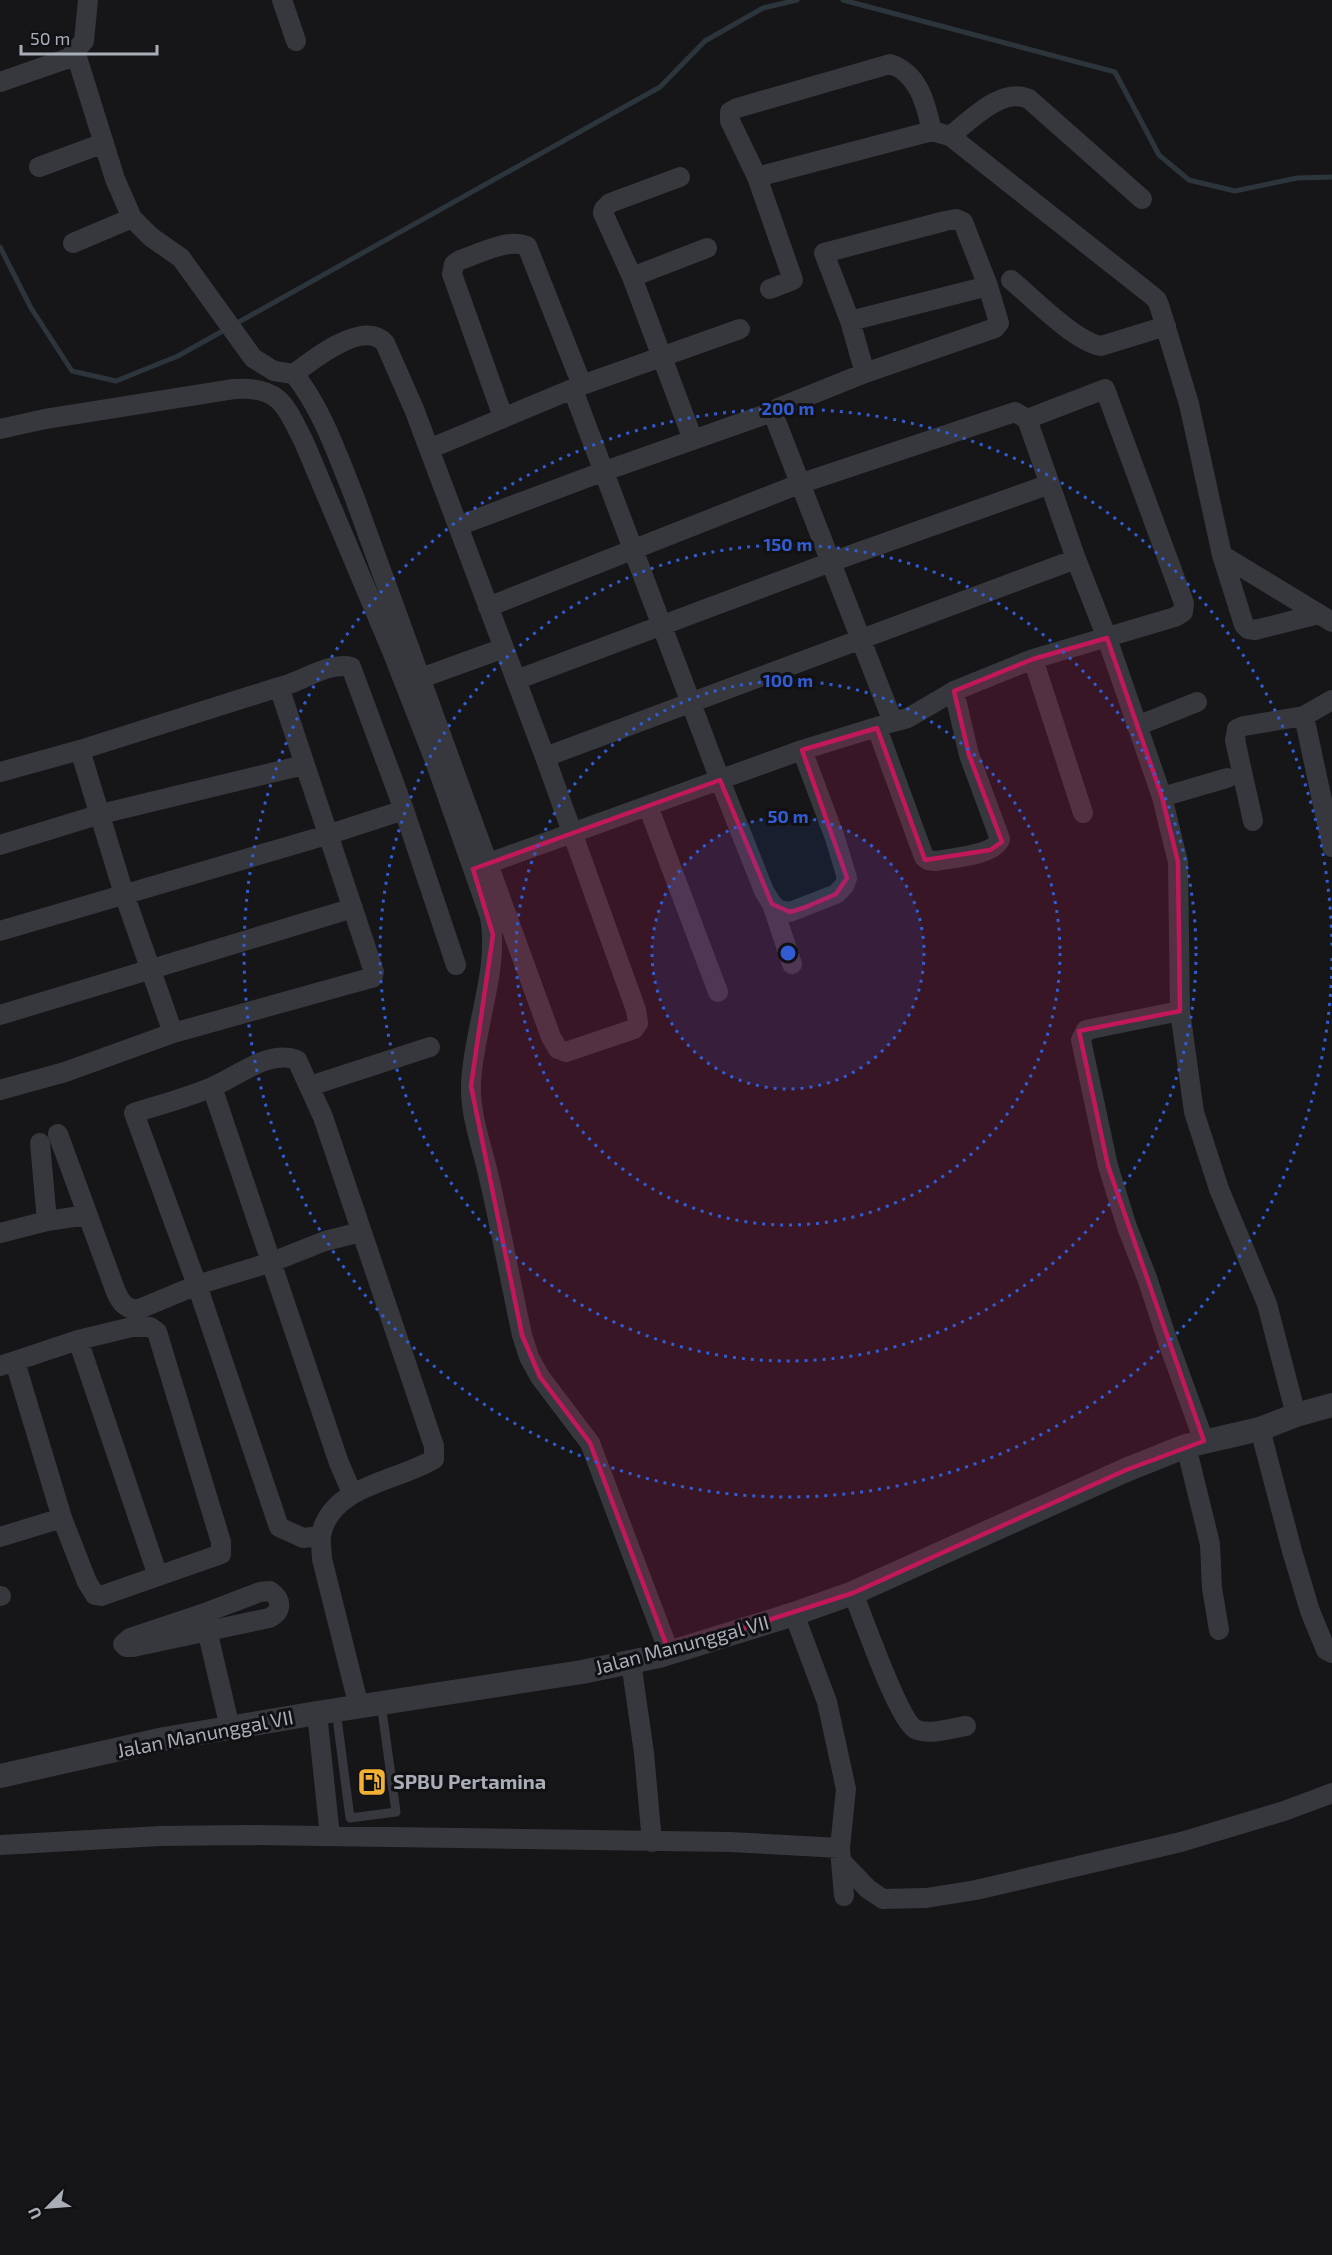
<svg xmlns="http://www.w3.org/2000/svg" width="1332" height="2255" viewBox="0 0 1332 2255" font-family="'Exo 2',sans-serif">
	<rect width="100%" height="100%" fill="#161618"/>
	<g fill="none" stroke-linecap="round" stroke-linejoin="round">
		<path stroke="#2c353c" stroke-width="5" d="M 843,0 L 1115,72 L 1159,155 L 1189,180 L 1235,191 L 1297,178 L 1332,177
			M 0,247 L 31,308 L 72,371 L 116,381 L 178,356 L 660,87 L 705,41 L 763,8 L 797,0"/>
		<path stroke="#37383d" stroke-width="9" d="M 336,1710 L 350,1818 L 396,1812 L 381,1703"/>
		<path stroke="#37383d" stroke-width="20" d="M 282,0 L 296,41
			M 75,51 L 115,179 L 132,218 L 151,237 L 181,258 L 253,358 L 274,371 L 294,374 C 313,359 364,319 385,343 L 414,409 L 545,757 L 636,1010 L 638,1023 L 634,1029 L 566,1052 L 558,1049 L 551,1037 L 354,496 C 337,454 322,409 294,374
			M 0,82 L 69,58 L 84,41 L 88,0
			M 932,131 C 926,105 919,73 890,64 L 737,108 L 730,112 L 730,121 L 757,177 L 932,131 L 950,136 L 1150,294 L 1157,300 L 1160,308 L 1189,404 L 1222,555 L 1332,622
			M 950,136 C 970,121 1002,86 1029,99 L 1142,199
			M 39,167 L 104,143
			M 680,177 L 610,203 L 604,209 L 603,213 L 632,277 L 693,440
			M 757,177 L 793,280 L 770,289
			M 73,243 L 132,218
			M 632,277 L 707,248
			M 1011,280 C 1033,298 1074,341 1101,346 L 1166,326
			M 850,321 L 988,286
			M 573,390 L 720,780 L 764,891 L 772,904 L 779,910 L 790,912 L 836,894 L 844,886 L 847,878 L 835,838 L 802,750
			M 503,417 L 452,274 L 454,264 L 460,260 C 479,254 507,238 527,246 L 582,385
			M 1027,419 L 1076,559 L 1107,638 L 1162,797 L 1178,862 L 1180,1011 L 1194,1112 L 1219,1189 L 1267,1304 L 1296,1415
			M 0,429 L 45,419 L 234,389 C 280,386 285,405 304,442 L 392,651 L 435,761 L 490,917 C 500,969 473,1030 471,1084 C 470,1113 480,1141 487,1169 C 500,1224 510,1280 522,1335 L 529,1357 L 540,1377 L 590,1443 L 669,1652
			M 429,449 L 582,385 L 740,329
			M 458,526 L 602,472 L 775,411
			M 1222,555 L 1244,625 L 1248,629 L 1255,630 L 1319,614
			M 488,607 L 799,484 L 1015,412 L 1027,419 L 1105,389 L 1184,603 L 1183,612 L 1175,617 L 1033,659 L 954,691 L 908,718 L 893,722 L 774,416 L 778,408 L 865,373 L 995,328 L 999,323 L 988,286 L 963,222 L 956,219 L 945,221 L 824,253 L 850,321 L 865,373
			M 1033,659 L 1083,813
			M 421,678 L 504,648
			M 516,680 L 831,562 L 1050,484
			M 279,687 C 300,683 329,661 351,667 L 404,810 L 456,965
			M 1304,716 L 1332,847
			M 1137,726 L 1197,702
			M 877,728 L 924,857 L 928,860 L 936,861 C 952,858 995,855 1000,839 L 969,755 L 954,691
			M 80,750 L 124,894 L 173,1033
			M 545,757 L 1076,559
			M 0,772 L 80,750 L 279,687 L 374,972 L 372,978 L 367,979 L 173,1033 L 65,1072 L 0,1090
			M 1162,797 L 1227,778
			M 648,806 L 718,992
			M 1253,821 L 1235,740 L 1237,729 L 1244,726 L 1304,716 L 1332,700
			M 0,845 L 101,814 L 304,765
			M 478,867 L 802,750 L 893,722
			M 772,904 L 792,964
			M 0,931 L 327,835 L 404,810
			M 1180,1011 L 1086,1030 L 1081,1040 L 1108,1166 L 1127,1227 L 1147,1278 L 1168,1342 L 1204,1441
			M 0,1015 L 353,908
			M 310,1086 L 430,1047
			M 212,1087 L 339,1463 L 352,1493
			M 58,1134 L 116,1292 C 121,1303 125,1308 137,1310 L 197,1285 L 272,1262 L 325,1241 L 361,1232
			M 40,1143 L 47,1221
			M 0,1233 L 47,1221 L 87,1215
			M 78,1340 L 158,1576
			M 0,1366 L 78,1340 L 132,1327 L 150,1327 L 157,1332 L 221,1542 L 221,1554 L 101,1596 L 95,1595 L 87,1582 L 62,1518 L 15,1362
			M 1260,1429 L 1292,1551 L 1310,1611 L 1326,1650 L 1332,1653
			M 1186,1446 L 1210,1544 L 1212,1588 L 1219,1630
			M 321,1536 L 303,1538 L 279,1527 L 197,1285 L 134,1113 C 159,1105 186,1098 210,1088 C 237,1077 268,1049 297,1060 L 323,1117 L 434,1446 L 434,1459 C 397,1482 331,1485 321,1535 C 320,1542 322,1551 322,1559 L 359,1707
			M 0,1537 L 62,1518
			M 270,1591 C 282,1599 283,1611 269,1618 L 133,1647 L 126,1647 L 123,1644 L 130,1638 L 202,1614 L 260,1592 Z
			M 853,1593 C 863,1617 898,1719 915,1729 C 930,1736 951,1728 966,1726
			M 0,1596 L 1,1596
			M 794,1614 L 827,1702 L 846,1789 L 840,1848 L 841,1861 L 868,1889 L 883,1899 L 926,1898 L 976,1890 L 1181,1842 L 1284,1811 L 1332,1793
			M 207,1630 L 230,1728
			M 631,1662 L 644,1753 L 652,1842
			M 317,1713 L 330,1836
			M 0,1845 L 160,1836 L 247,1835 L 730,1842 L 840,1848
			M 841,1861 L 844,1896"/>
		<path stroke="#37383d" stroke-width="24" d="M 0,1776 L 164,1739 L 317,1713 L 582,1672 L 659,1656 L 794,1614 L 853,1593 L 1126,1470 L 1186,1446 L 1260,1429 L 1296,1415 L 1332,1405"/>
	</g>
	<path fill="#c2185b" fill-opacity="0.2" stroke="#c2185b" stroke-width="4.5" stroke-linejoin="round" d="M 1107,638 L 1162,797 L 1178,862 L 1180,1011 L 1079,1031 L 1108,1166 L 1204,1441 L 1126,1470 L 853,1593 L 669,1652 L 590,1443 L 540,1377 L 522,1335 L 471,1086 L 493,935 L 473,869 L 720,780 L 772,904 L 790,912 L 806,907 L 836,894 L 847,878 L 802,750 L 877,728 L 925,860 L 990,850 L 1002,842 L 969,755 L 954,691 L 1033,659 Z"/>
	<circle cx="788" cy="953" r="136" fill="#325cd3" fill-opacity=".12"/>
	<g fill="none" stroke="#325cd3" stroke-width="3" stroke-dasharray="3 6">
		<circle cx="788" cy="953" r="136"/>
		<circle cx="788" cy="953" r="272"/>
		<circle cx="788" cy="953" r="408"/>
		<path d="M1332 958A544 544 0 1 1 1332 948"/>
	</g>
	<defs>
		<g id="fuel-square" transform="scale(1.5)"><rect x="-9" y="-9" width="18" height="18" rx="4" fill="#f2b134" stroke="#111113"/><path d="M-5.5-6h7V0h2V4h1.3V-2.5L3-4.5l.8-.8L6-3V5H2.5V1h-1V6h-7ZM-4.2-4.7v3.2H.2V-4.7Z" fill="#111"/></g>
	</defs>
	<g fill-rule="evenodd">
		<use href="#fuel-square" x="372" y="1782"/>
	</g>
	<g text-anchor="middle" stroke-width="6" stroke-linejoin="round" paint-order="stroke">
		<g font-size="20" fill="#a8adb8" stroke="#111113">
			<text transform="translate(682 1645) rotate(-15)" y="7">Jalan Manunggal VII</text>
			<text transform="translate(205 1734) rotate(-11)" y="7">Jalan Manunggal VII</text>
		</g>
		<g font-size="20" font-weight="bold" fill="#a8adb8" stroke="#111113" text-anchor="start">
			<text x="393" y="1789">SPBU Pertamina</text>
		</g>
	</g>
	<circle cx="788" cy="953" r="9" fill="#325cd3" stroke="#111113" stroke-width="3"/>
	<g font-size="18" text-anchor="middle" font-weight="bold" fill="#325cd3" stroke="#111113" stroke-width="6" stroke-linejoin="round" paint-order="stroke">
		<text x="788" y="415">200 m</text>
		<text x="788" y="551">150 m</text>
		<text x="788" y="687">100 m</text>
		<text x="788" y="823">50 m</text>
	</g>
	<g transform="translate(48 2207) rotate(245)" stroke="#111113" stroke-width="4.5" paint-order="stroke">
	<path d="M0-4.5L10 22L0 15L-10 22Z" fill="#a8adb8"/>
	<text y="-9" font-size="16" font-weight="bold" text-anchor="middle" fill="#a8adb8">U</text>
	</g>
	<path d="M21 45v9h136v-9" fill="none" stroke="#a8adb8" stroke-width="3"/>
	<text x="30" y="45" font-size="18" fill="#a8adb8" stroke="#111113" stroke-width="4.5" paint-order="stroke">50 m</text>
</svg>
